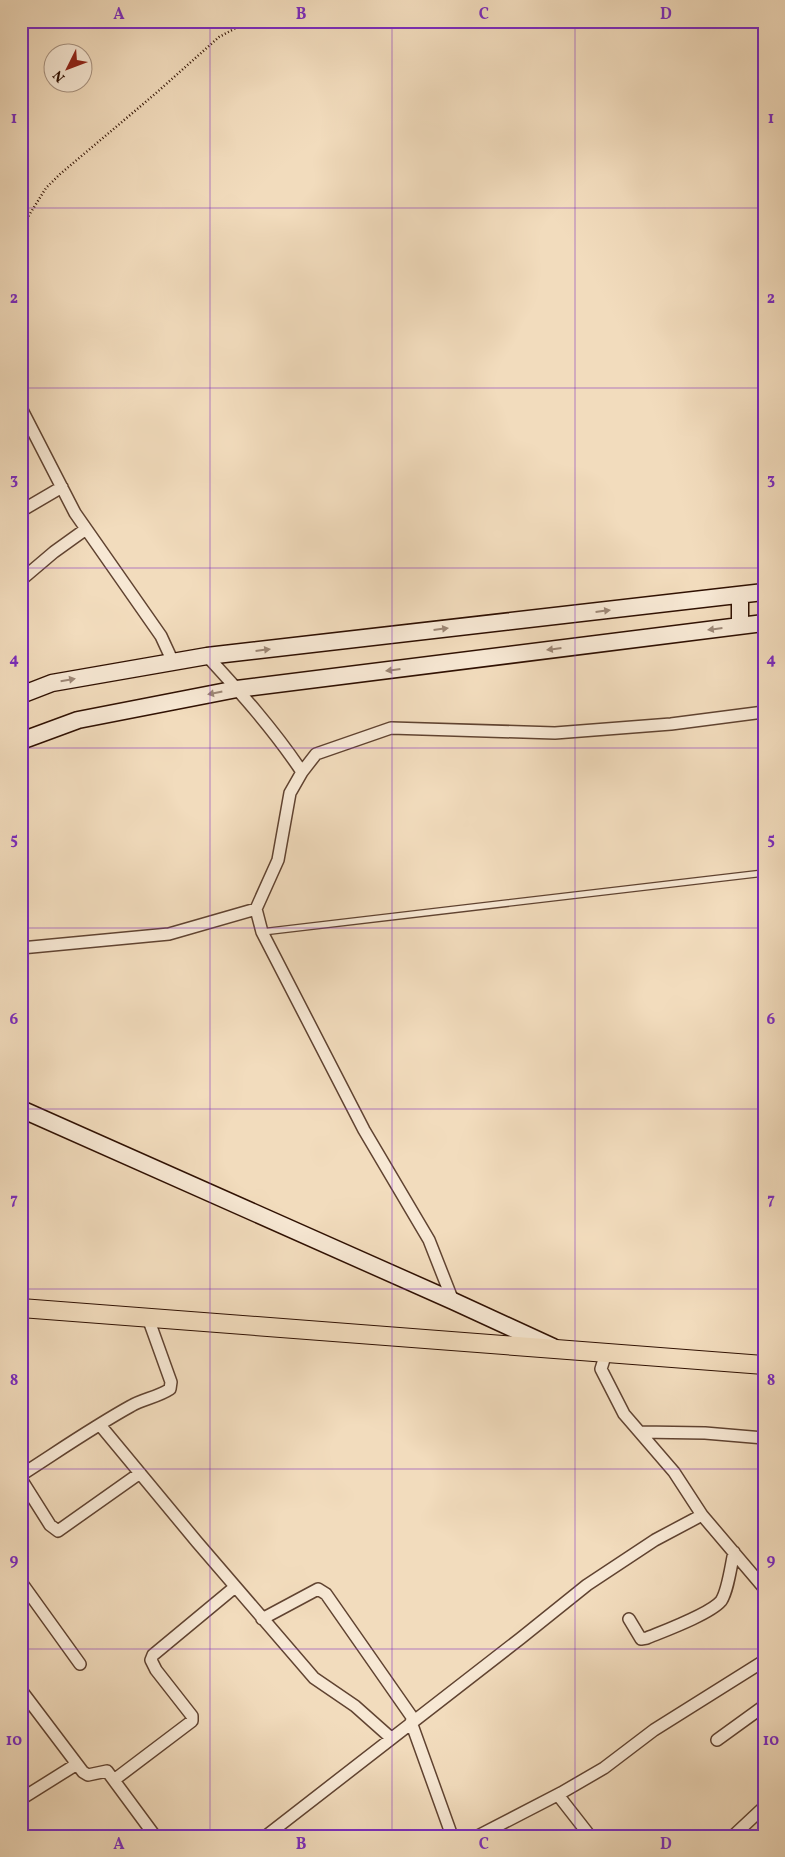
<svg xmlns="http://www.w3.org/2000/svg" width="785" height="1857" viewBox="0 0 785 1857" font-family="Vollkorn,serif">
	<rect width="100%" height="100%" fill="#f2dcbd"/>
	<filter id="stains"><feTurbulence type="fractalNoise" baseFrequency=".004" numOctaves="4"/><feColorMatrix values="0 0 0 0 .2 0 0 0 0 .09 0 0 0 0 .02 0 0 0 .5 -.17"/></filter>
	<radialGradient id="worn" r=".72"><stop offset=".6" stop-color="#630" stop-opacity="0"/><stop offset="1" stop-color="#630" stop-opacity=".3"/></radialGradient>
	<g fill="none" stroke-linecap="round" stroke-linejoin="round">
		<g stroke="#604331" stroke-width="8">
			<path id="lane" d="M 262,932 L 764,873"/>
		</g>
		<g stroke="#604331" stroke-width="14">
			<path id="street" d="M 21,408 L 75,513 L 161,636 L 173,662
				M 21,511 L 62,487
				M 21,580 L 54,552 L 86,529
				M 207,656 C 241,693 274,730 302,772
				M 21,948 L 169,934 L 256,909
				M 453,1301 L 429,1240 L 364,1130 L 262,932 L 256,909 L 278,860 L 290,793 L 302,772 L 316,754 L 391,728 L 555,733 L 671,724 L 764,712
				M 100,1425 L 197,1542 L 314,1678 L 355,1706 L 391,1738
				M 640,1432 L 705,1433 L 764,1438
				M 21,1475 C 57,1452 93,1427 131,1406 C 143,1399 158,1397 170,1389 L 171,1382 L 148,1318
				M 21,1479 L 50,1525 L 58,1531 L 140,1473
				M 702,1515 L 764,1588
				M 21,1582 L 80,1664
				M 262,1619 L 318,1589 L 326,1594 L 414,1720
				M 629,1619 L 641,1639 L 647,1638 C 664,1631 710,1614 721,1601 C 728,1591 731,1565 734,1552
				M 21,1690 L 83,1772 L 88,1775 L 107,1771 L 155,1836
				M 411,1722 L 452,1836
				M 717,1740 L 764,1706
				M 114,1780 L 192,1721 L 192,1716 L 156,1670 L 151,1660 L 153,1655 L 235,1587
				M 558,1795 L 590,1836
				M 21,1799 L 77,1764
				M 266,1836 L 521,1638 L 587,1585 L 655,1540 L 702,1515 L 674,1472 L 624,1414 L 601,1369 L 606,1353
				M 478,1836 L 561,1793 L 604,1768 L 654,1730 L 764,1661
				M 733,1836 L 764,1807"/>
		</g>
		<g stroke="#2f1002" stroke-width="19">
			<path id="secondary" d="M 740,595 L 740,626
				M 21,695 L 52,683 L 207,656 L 764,592
				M 21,741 L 78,720 L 237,689 L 764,623
				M 21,1109 L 453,1301 L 553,1347"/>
		</g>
		<g stroke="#2f1002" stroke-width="20">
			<path id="primary" d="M 21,1308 L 764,1365"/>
		</g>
		<path stroke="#2f1002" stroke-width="2.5" stroke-dasharray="1 2.5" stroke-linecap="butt" d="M 21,228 L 46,188 L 59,175 L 155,94 L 219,37 L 249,21"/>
		<use href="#lane" stroke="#f7e8d4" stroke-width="5.5"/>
		<use href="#street" stroke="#f7e8d4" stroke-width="11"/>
		<use href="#secondary" stroke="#f7e8d4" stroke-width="16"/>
		<use href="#primary" stroke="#f2dcbd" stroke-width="18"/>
	</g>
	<defs><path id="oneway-solid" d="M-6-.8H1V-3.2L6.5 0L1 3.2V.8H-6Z" transform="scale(1.25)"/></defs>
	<g fill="#9d8776">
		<use href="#oneway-solid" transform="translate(603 611) rotate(-7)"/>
		<use href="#oneway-solid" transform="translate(441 629) rotate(-7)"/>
		<use href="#oneway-solid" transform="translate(715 629) rotate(173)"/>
		<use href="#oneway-solid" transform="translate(554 649) rotate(173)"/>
		<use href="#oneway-solid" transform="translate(263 650) rotate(-7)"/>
		<use href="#oneway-solid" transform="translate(393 670) rotate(173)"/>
		<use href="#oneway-solid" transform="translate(68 680) rotate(-10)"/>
		<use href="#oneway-solid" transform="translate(215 693) rotate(169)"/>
	</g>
	<path fill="none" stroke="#7b2cbf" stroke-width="1" stroke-opacity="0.55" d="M 210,21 L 210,1836M 392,21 L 392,1836M 575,21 L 575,1836M 21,208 L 764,208M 21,388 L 764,388M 21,568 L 764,568M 21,748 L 764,748M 21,928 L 764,928M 21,1109 L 764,1109M 21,1289 L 764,1289M 21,1469 L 764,1469M 21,1649 L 764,1649"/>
	<rect width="785" height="1857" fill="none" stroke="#f2dcbd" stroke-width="55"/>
	<g transform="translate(68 68) rotate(228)"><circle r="24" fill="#f7e8d4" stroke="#a79280"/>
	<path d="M0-4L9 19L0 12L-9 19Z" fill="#8f2418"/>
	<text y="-8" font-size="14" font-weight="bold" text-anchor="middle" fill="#2f1002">N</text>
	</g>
	<rect x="28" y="28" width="730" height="1802" fill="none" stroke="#7b2cbf" stroke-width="2"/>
	<g font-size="16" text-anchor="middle" font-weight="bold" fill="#7b2cbf">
		<text x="119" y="19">A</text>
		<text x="301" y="19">B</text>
		<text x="484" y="19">C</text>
		<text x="666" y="19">D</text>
		<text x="14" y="123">1</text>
		<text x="771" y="123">1</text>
		<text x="14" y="303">2</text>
		<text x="771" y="303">2</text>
		<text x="14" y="484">3</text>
		<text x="771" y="484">3</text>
		<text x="14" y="664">4</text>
		<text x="771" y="664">4</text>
		<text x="14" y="844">5</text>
		<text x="771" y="844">5</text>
		<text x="14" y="1024">6</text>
		<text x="771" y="1024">6</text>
		<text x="14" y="1204">7</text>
		<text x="771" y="1204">7</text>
		<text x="14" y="1385">8</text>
		<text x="771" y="1385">8</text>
		<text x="14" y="1565">9</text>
		<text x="771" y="1565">9</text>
		<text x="14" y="1745">10</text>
		<text x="771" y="1745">10</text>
		<text x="119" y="1849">A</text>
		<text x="301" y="1849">B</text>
		<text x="484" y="1849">C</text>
		<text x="666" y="1849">D</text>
	</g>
	<rect width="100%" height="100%" filter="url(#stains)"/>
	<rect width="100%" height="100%" fill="url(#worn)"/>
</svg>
